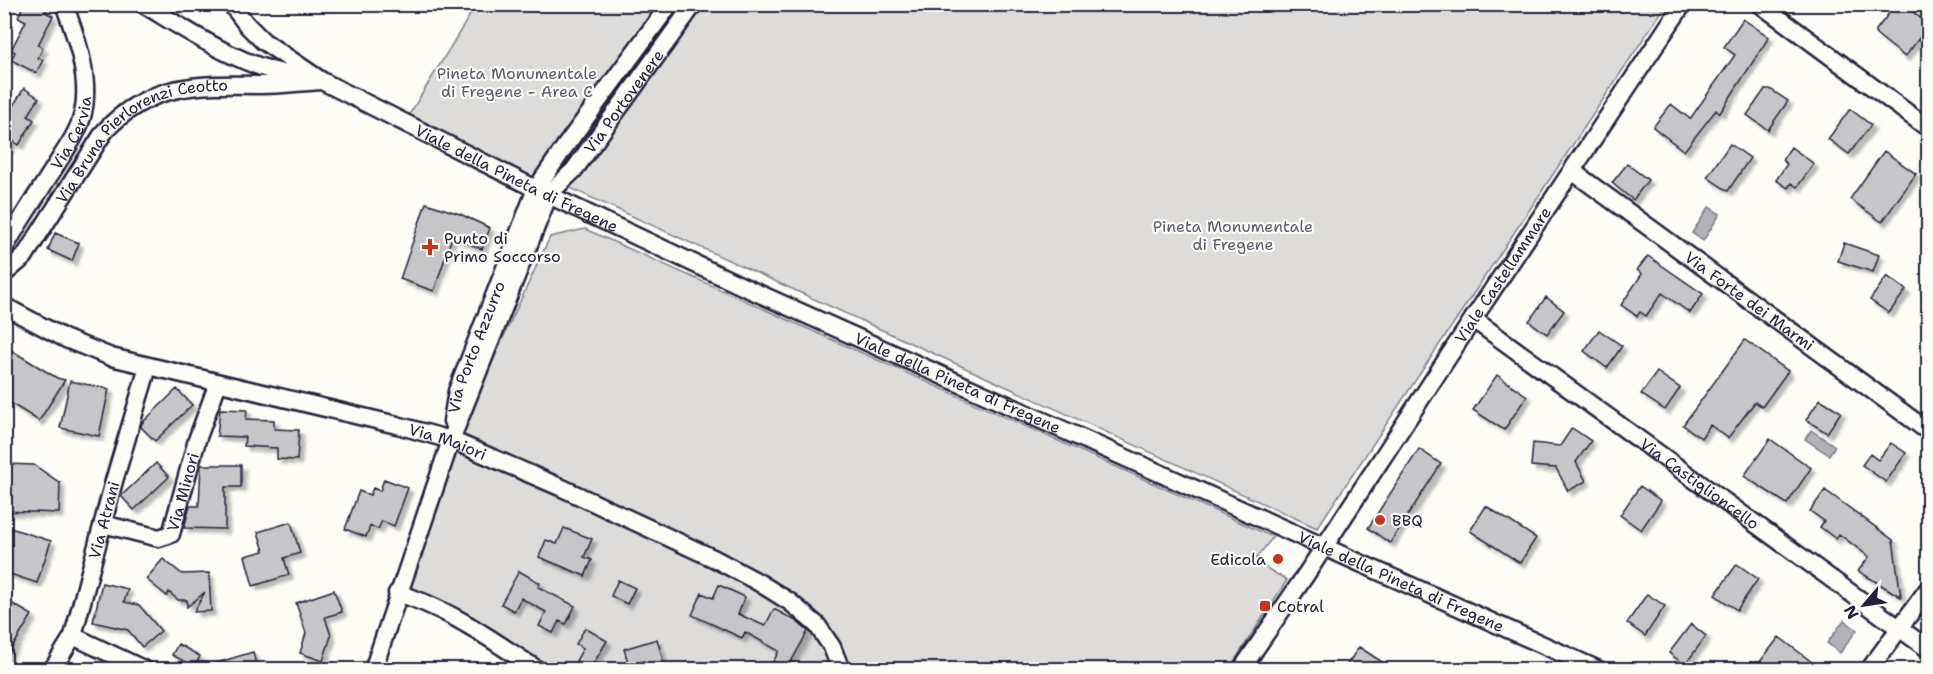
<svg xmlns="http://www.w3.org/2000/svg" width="1933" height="674" viewBox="0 0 1933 674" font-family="'Shantell Sans',sans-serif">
	<defs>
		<filter id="shadow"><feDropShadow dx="4.5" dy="4.5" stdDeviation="1.5" flood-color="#0004"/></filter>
	</defs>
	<rect width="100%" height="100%" fill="#fdfcf7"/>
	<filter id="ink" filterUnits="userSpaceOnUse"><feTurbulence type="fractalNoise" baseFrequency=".0167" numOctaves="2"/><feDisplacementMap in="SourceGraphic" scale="12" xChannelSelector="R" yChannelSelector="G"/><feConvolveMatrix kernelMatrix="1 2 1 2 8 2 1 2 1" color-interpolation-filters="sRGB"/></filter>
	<g filter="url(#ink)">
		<path fill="#dddcdb" stroke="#807f8b" stroke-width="1.5" d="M 476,5 L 664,5 L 535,188 L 406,120 Z
			M 694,5 L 1666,5 L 1317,528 L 568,187 Z
			M 585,229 L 1273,537 L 1254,561 L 1287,580 L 1229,669 L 846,669 L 815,615 L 456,439 L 550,237 Z
			M 451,440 L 790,602 L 841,669 L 522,669 L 397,593 Z"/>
		<path fill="#b2b2b7" stroke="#787885" stroke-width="1.5" d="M 1709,207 L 1720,214 L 1703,241 L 1692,233 Z
			M 1811,430 L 1835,446 L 1829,455 L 1805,439 Z
			M 1844,620 L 1857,630 L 1840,653 L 1827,643 Z"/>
		<path fill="#c6c6c8" stroke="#22223b" stroke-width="1.5" filter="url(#shadow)" d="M 24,4 L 49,4 L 45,12 L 53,16 L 38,45 L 43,48 L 38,58 L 43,60 L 36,73 L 11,60 L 15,52 L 11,50 L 26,21 L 18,17 Z
			M 1896,4 L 1903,4 L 1929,25 L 1905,57 L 1876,34 L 1876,30 Z
			M 1743,19 L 1769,37 L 1720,113 L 1716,110 L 1684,151 L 1653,127 L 1671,104 L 1690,119 L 1735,55 L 1724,47 Z
			M 24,88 L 39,98 L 28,116 L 34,120 L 19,145 L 13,141 L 4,154 L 4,121 Z
			M 1765,89 L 1770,89 L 1788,101 L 1768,130 L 1747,115 Z
			M 1850,109 L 1871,125 L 1849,154 L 1828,139 Z
			M 1730,144 L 1750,158 L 1728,191 L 1707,177 Z
			M 1791,147 L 1814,164 L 1797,187 L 1791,183 L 1788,188 L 1776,180 L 1787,164 L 1782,160 Z
			M 1884,151 L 1916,174 L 1882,222 L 1850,199 Z
			M 1627,164 L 1648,180 L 1633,200 L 1612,183 Z
			M 426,203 L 460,214 L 490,228 L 482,249 L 452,237 L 434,291 L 400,279 Z
			M 55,233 L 79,243 L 72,261 L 48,250 Z
			M 1844,243 L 1879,255 L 1873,272 L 1838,261 Z
			M 1648,256 L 1703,294 L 1690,313 L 1662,293 L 1646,316 L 1640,312 L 1637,316 L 1621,305 L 1642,274 L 1637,270 Z
			M 1887,276 L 1906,290 L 1889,313 L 1870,300 Z
			M 1546,297 L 1564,311 L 1547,334 L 1529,321 Z
			M 1599,330 L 1622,346 L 1607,368 L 1584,351 Z
			M 1745,340 L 1788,371 L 1762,407 L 1755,402 L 1728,438 L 1710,425 L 1701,438 L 1683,425 Z
			M 4,346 L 57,378 L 65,380 L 39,421 L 4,399 Z
			M 1657,372 L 1680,388 L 1665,410 L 1641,394 Z
			M 1497,375 L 1527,396 L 1504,430 L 1473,410 Z
			M 70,381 L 109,389 L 99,436 L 60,428 Z
			M 177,389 L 192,405 L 155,441 L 141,427 L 142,423 Z
			M 1820,399 L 1841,412 L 1827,433 L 1806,420 Z
			M 220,409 L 247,410 L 246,419 L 274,420 L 274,429 L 299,430 L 297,460 L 277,459 L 277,448 L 244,446 L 245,437 L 217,436 Z
			M 1572,428 L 1591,441 L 1576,462 L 1586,481 L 1568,491 L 1556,468 L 1531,466 L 1533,443 L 1560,446 Z
			M 1770,439 L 1811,468 L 1787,504 L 1744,476 Z
			M 1891,443 L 1906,453 L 1886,482 L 1862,465 L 1870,454 L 1878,460 Z
			M 1419,449 L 1441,464 L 1390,543 L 1368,528 Z
			M 156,463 L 169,477 L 134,510 L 121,496 Z
			M 4,464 L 34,465 L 60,483 L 59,513 L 4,511 Z
			M 201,465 L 241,465 L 241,487 L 225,487 L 225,529 L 184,528 L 190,506 L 199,506 Z
			M 384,479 L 408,488 L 394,526 L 382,521 L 378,529 L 370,526 L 366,537 L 345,529 L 359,491 L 370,495 L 373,488 L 380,491 Z
			M 1640,486 L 1661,501 L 1641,530 L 1620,515 Z
			M 1825,490 L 1893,540 L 1901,597 L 1858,571 L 1869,557 L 1839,534 L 1836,539 L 1820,527 L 1824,521 L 1810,511 Z
			M 1486,506 L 1536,538 L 1520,563 L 1470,531 Z
			M 291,522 L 300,553 L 284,558 L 289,575 L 253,586 L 245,556 L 264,551 L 258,532 Z
			M 4,526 L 51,541 L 37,583 L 4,572 Z
			M 564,528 L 592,539 L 584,557 L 592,560 L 585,576 L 539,557 L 546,540 L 557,544 Z
			M 163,559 L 182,574 L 209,573 L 211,611 L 194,612 L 205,592 L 187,607 L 187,600 L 178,600 L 169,592 L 167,596 L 146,579 Z
			M 1737,564 L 1758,579 L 1737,610 L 1715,595 Z
			M 519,571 L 540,583 L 538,587 L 575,606 L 566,624 L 559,621 L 553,633 L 539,626 L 546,612 L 521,598 L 514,611 L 501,604 Z
			M 618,580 L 635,588 L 627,604 L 611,596 Z
			M 102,583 L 128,589 L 124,602 L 139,605 L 161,631 L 142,647 L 128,630 L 93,622 Z
			M 719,585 L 745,597 L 738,614 L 765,626 L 774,609 L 796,621 L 808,631 L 787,669 L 769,669 L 779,651 L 745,632 L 742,638 L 692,615 L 702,593 L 713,598 Z
			M 334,590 L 342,612 L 325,617 L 331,636 L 323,661 L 300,653 L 306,633 L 296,603 Z
			M 1647,594 L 1665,606 L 1645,636 L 1627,623 Z
			M 4,599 L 32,615 L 4,661 Z
			M 1691,624 L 1706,636 L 1685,665 L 1669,653 Z
			M 585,628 L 607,641 L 590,669 L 576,661 L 583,648 L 576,644 Z
			M 1779,637 L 1821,669 L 1767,669 L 1759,663 Z
			M 657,639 L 664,664 L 647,669 L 644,661 L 629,666 L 624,649 Z
			M 178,644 L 200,656 L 195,667 L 172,655 Z
			M 1359,647 L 1393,669 L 1344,669 Z
			M 253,652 L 257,669 L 206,669 L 206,666 Z"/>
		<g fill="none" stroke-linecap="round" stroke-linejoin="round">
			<g stroke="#22223b" stroke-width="21">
				<g id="street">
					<path d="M 143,4 C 190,32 240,67 296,76"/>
					<path id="s1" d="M 231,4 L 247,25 L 263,41 L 322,81 L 536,189 L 742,286 L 1599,670"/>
					<path d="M 1760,4 L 1928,128"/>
					<path id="s2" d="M 1572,171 L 1928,431"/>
					<path id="s3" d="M 4,249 C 20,219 40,191 58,162 C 68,146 79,131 83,113 C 91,78 76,36 64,4"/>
					<path id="s4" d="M 4,274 L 24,257 L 104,132 C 149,82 200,84 262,85 C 281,85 302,82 322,81"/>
					<path id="s5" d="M 4,306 L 66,339 L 111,357 L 397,425 L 451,440 L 560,487 L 715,559 L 758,582 L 790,602 L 817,625 L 832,647 L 841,670"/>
					<path id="s6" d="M 1473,319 L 1928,649"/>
					<path id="s7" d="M 452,421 L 457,391 L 536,189 L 566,145 L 670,4"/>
					<path id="s8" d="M 103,524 L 159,538 L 171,534 L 197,440 L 218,383"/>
					<path d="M 397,593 C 449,608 493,641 538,670"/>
					<path d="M 73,636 L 145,670"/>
					<path id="s9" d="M 52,670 L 73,636 L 114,481 L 148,367"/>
					<path id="s10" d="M 373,670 L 451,440 L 549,194 L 574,170 L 694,4"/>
					<path id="s11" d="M 1241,670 L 1307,573 L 1473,319 L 1683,4"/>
					<path d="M 1869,670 L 1928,589"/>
				</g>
			</g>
			<use href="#street" stroke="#fdfcf7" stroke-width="16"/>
		</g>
	</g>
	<g fill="#c8321e" stroke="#fdfcf7" stroke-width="2">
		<path d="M427 238h6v6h6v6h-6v6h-6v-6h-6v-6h6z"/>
		<circle cx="1380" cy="520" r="6"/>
		<circle cx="1278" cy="559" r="6"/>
		<rect x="1259" y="600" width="12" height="12" rx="3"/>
	</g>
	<g text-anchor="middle" stroke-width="4.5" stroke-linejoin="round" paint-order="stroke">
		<g font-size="16" fill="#5a5a6b" stroke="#fdfcf7">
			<text x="517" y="79">Pineta Monumentale<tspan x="517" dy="18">di Fregene - Area C</tspan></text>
			<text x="1233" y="232">Pineta Monumentale<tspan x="1233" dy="18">di Fregene</tspan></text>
		</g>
		<g font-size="16" fill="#22223b" stroke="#fdfcf7">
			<text dy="6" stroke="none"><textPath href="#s10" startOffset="627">Via Portovenere</textPath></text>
			<text dy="6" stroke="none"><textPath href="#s3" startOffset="135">Via Cervia</textPath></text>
			<text dy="6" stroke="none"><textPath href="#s4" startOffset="202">Via Bruna Pierlorenzi Ceotto</textPath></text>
			<text dy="6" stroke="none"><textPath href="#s1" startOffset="338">Viale della Pineta di Fregene</textPath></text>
			<text dy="6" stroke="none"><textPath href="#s11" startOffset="474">Viale Castellammare</textPath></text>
			<text dy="6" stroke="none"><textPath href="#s2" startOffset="220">Via Forte dei Marmi</textPath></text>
			<text dy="6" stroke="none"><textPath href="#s7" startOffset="78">Via Porto Azzurro</textPath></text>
			<text dy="6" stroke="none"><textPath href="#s1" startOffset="824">Viale della Pineta di Fregene</textPath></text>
			<text dy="6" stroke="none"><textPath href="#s5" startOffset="466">Via Maiori</textPath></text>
			<text dy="6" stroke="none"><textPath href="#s6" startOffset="280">Via Castiglioncello</textPath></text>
			<text dy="6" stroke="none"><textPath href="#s8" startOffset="114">Via Minori</textPath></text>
			<text dy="6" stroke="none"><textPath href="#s9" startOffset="160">Via Atrani</textPath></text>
			<text dy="6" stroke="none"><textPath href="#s1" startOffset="1310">Viale della Pineta di Fregene</textPath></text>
		</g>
		<g font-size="16" fill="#22223b" stroke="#fdfcf7" text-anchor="start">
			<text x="444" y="244">Punto di<tspan x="444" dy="18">Primo Soccorso</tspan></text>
			<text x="1392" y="526">BBQ</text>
			<text x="1266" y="565" text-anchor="end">Edicola</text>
			<text x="1277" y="612">Cotral</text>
		</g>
	</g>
	<rect width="1933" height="674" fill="none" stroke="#fdfcf7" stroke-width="24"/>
	<rect x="12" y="12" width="1909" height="650" fill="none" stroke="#22223b" stroke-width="2" filter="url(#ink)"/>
	<g transform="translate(1864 605) rotate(241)" stroke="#fdfcf7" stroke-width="4.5" paint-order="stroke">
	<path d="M0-4.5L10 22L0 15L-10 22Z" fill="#22223b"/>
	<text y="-9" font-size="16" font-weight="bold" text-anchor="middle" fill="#22223b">N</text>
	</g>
</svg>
